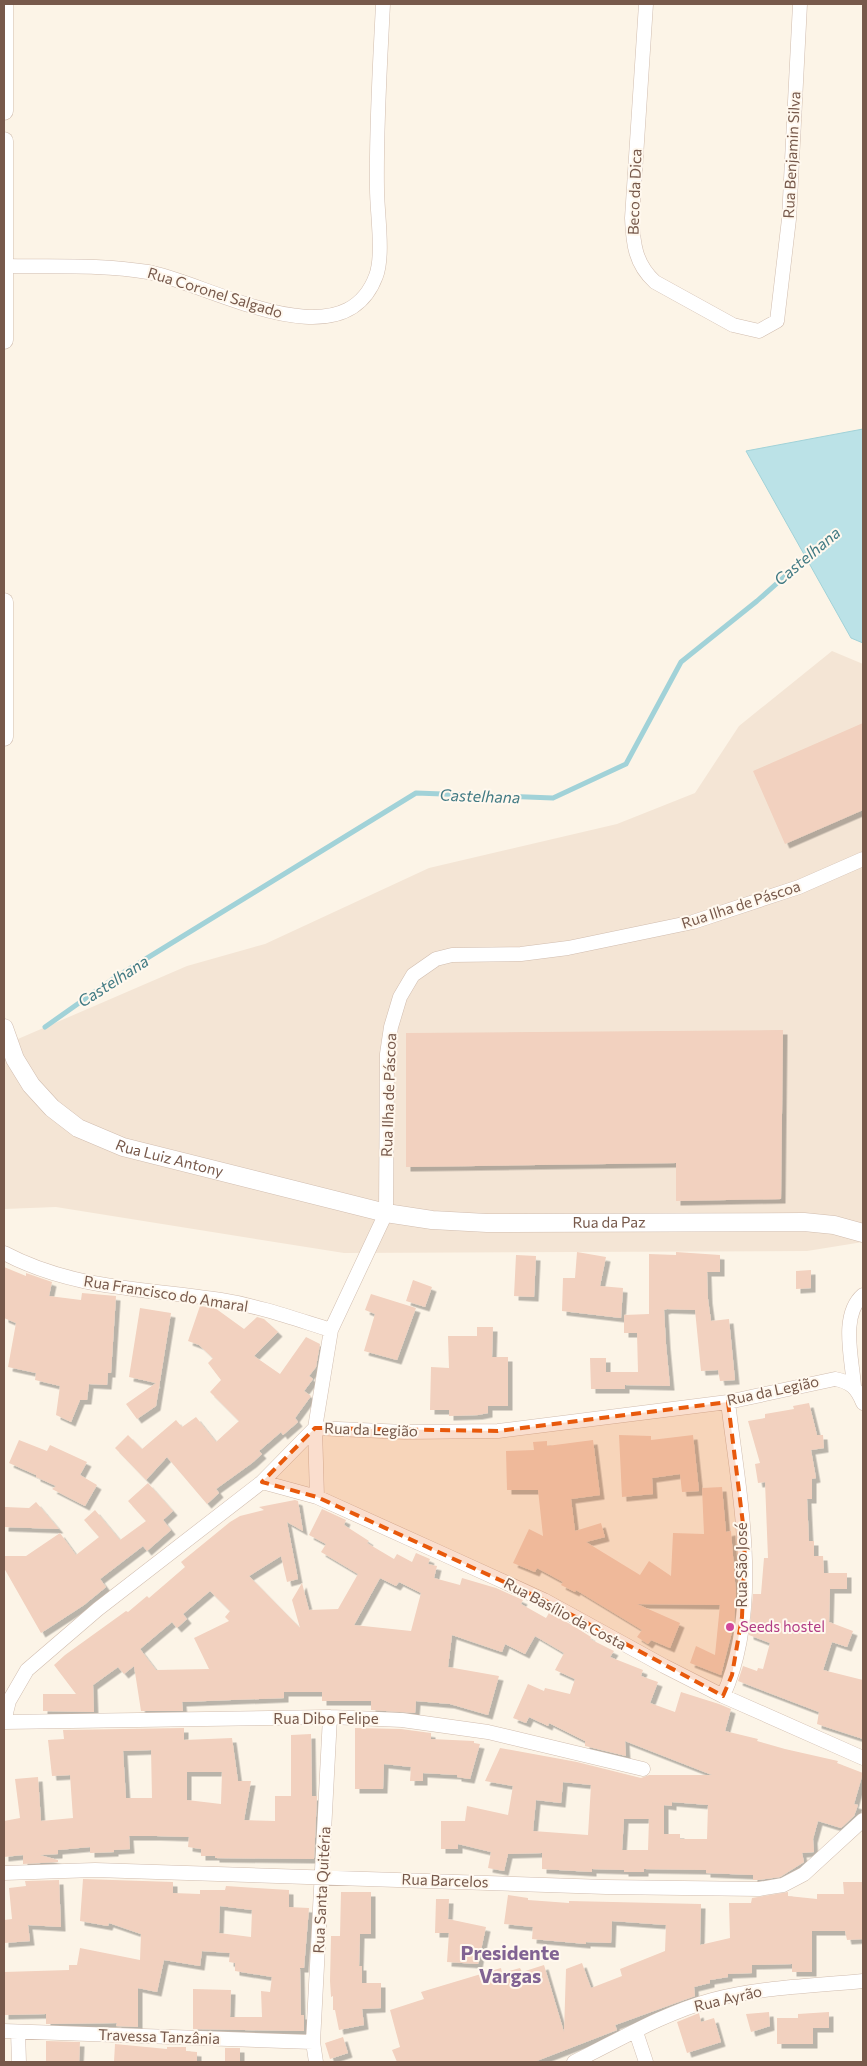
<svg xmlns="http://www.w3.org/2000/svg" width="867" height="2066" viewBox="0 0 867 2066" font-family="Commissioner,sans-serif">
	<defs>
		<filter id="shadow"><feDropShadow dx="4.5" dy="4.5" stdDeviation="0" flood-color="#0004"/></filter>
	</defs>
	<rect width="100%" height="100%" fill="#fcf4e7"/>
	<path fill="#f4e5d5" d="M 832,651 L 863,664 L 863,1242 L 807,1251 L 344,1253 L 56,1207 L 4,1209 L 4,1045 L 187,966 L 265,944 L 429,868 L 617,824 L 695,793 L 739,726 Z"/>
	<path fill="#bbe2e7" stroke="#a1d2d8" d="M 863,429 L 863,643 L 851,638 L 746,451 Z"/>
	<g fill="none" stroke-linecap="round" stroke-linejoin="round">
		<path stroke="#a1d2d8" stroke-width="5" d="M 45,1027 L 113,979 L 416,793 L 553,798 L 626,764 L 681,662 L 757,601 L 811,553"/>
	</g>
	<path fill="#f2d1bf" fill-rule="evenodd" filter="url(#shadow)" d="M 863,723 L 863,810 L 785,844 L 753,771 Z
		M 783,1030 L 781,1199 L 676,1201 L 676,1163 L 406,1167 L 406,1033 Z
		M 577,1252 L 606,1257 L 600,1286 L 623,1288 L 621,1318 L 562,1311 L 563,1278 L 575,1278 Z
		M 676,1252 L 720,1255 L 720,1272 L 707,1272 L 708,1299 L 711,1321 L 729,1319 L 735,1380 L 720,1381 L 718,1370 L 701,1371 L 695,1310 L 667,1309 L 664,1310 L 666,1344 L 670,1386 L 625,1385 L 625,1389 L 591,1389 L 590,1358 L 606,1358 L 606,1372 L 638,1372 L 637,1333 L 624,1333 L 624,1315 L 649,1314 L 649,1254 L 676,1255 Z
		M 516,1255 L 536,1256 L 534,1297 L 514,1296 Z
		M 4,1267 L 26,1276 L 26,1273 L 52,1282 L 49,1296 L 81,1300 L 82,1293 L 116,1296 L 111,1373 L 108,1373 L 107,1385 L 89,1384 L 87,1400 L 80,1400 L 71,1422 L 56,1415 L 60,1386 L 35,1380 L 36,1373 L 8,1367 L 16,1323 L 4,1318 Z
		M 811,1270 L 811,1288 L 796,1289 L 796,1271 Z
		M 413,1280 L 432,1287 L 425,1307 L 406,1301 Z
		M 371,1294 L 416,1308 L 397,1360 L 364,1351 L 375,1314 L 365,1310 Z
		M 200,1306 L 215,1308 L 244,1329 L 257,1317 L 264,1319 L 278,1332 L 254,1356 L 280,1374 L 306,1337 L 320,1344 L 316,1367 L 309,1376 L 313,1379 L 304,1391 L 311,1396 L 295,1418 L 298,1422 L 283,1435 L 281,1432 L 259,1451 L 262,1454 L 252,1463 L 216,1489 L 219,1493 L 207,1504 L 167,1457 L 146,1480 L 115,1448 L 128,1435 L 142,1449 L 176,1420 L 182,1427 L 196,1417 L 216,1442 L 239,1421 L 210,1392 L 221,1380 L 208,1363 L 213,1358 L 199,1345 L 188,1341 Z
		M 140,1308 L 171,1313 L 156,1406 L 137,1419 L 126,1404 L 156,1383 L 129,1377 Z
		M 477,1327 L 493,1327 L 492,1357 L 508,1357 L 508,1406 L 488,1406 L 488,1413 L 478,1415 L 449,1416 L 449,1410 L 430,1410 L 431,1367 L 449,1368 L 448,1336 L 477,1336 Z
		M 809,1403 L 817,1435 L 823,1435 L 824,1448 L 811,1450 L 816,1478 L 812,1479 L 812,1499 L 807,1499 L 809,1541 L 814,1541 L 814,1556 L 823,1556 L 824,1573 L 847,1573 L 847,1589 L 830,1589 L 829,1622 L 853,1631 L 847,1647 L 832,1642 L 823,1670 L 863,1680 L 863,1739 L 817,1724 L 819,1712 L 738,1681 L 743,1666 L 757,1671 L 758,1668 L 763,1669 L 770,1643 L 749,1635 L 753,1594 L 761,1594 L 764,1558 L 768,1558 L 765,1482 L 758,1483 L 755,1464 L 760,1463 L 748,1421 L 765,1418 L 765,1414 L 794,1409 L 793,1406 Z
		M 619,1435 L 651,1436 L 651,1440 L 693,1435 L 699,1491 L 682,1492 L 680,1474 L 652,1478 L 653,1494 L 622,1497 Z
		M 19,1440 L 47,1451 L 50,1445 L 87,1462 L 80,1475 L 97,1485 L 85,1506 L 52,1489 L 56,1486 L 36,1477 L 36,1475 L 9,1463 Z
		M 593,1440 L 600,1495 L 571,1499 L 575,1531 L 601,1523 L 605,1537 L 586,1542 L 640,1575 L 649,1561 L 671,1576 L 673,1533 L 704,1534 L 702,1488 L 722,1487 L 726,1532 L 731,1531 L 736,1594 L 734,1624 L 721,1675 L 690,1663 L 696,1646 L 715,1655 L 720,1605 L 637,1604 L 680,1623 L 670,1648 L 651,1640 L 648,1644 L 637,1637 L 642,1630 L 576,1590 L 575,1592 L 561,1585 L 563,1582 L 537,1568 L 535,1572 L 513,1563 L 529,1529 L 543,1536 L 538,1490 L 507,1490 L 506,1451 L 534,1450 L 533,1442 L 547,1441 L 547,1446 Z
		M 148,1483 L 173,1511 L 163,1520 L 171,1530 L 147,1551 L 143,1546 L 100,1579 L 106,1587 L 84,1605 L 41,1633 L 4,1568 L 4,1556 L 26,1556 L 60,1533 L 76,1555 L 99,1537 L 84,1520 L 95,1510 L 120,1540 L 146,1521 L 128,1501 Z
		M 295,1500 L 298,1501 L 303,1531 L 287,1522 L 298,1579 L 287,1582 L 281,1556 L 249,1576 L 300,1628 L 292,1600 L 302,1583 L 309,1610 L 338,1609 L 358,1574 L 321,1552 L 326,1544 L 309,1535 L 322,1509 L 346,1520 L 344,1525 L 369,1541 L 367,1543 L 394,1559 L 397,1554 L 412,1562 L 416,1553 L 430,1559 L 428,1564 L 437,1566 L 434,1578 L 460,1585 L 462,1578 L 496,1588 L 523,1600 L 521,1604 L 546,1618 L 549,1613 L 572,1625 L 591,1637 L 590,1639 L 614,1651 L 610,1657 L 643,1670 L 641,1676 L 658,1682 L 650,1703 L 675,1712 L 681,1692 L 719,1704 L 731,1709 L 725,1731 L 758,1739 L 757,1741 L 785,1749 L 838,1761 L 837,1763 L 863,1773 L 854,1804 L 858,1805 L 854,1816 L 841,1828 L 818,1821 L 813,1839 L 814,1852 L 802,1853 L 804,1862 L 780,1877 L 758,1880 L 753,1880 L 753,1875 L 706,1873 L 706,1870 L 644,1869 L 644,1872 L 624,1872 L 624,1870 L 592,1869 L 592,1872 L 542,1869 L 542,1853 L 508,1854 L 504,1871 L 488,1868 L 491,1852 L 458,1844 L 458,1849 L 441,1849 L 441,1821 L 465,1821 L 467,1806 L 508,1815 L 513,1786 L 485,1781 L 500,1748 L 577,1762 L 641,1778 L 649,1775 L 712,1775 L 625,1741 L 626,1756 L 585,1746 L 585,1741 L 549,1723 L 548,1726 L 529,1717 L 526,1723 L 513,1718 L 528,1684 L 544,1691 L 545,1688 L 570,1694 L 575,1679 L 555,1670 L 564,1653 L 535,1636 L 525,1654 L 505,1644 L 502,1652 L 452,1635 L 448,1667 L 499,1676 L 488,1715 L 450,1704 L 416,1701 L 415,1713 L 371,1710 L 371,1701 L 322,1701 L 322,1692 L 284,1692 L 284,1698 L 182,1702 L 183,1711 L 141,1711 L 134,1666 L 124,1674 L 118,1667 L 93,1685 L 94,1712 L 43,1711 L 43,1694 L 76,1694 L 54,1665 L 65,1655 L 126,1611 L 128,1612 L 147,1596 L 149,1598 L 185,1567 L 181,1562 L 230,1522 L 240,1516 L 264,1510 L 259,1507 ZM 380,1578 L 396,1586 L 399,1582 L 421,1593 L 411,1631 L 354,1625 ZM 210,1591 L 230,1611 L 225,1617 L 229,1621 L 194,1638 L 209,1669 L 156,1670 L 140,1649 L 172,1622 L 177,1628 L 187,1619 L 183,1614 ZM 563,1782 L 591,1785 L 588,1835 L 533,1831 L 536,1800 L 561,1803 ZM 672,1802 L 708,1805 L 707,1839 L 680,1839 L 680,1834 L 664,1834 L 664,1805 L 672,1806 ZM 624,1819 L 649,1819 L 648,1850 L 622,1850 Z
		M 36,1502 L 59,1529 L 4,1527 L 5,1507 L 29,1508 Z
		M 184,1728 L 184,1740 L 232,1738 L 238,1781 L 251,1781 L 244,1820 L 275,1821 L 275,1796 L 291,1796 L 291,1735 L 311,1734 L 312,1796 L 317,1796 L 314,1859 L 215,1858 L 215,1856 L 201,1856 L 201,1849 L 188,1847 L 189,1837 L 156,1836 L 129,1836 L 130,1849 L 114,1850 L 114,1852 L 90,1853 L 90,1847 L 58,1850 L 58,1854 L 40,1855 L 58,1860 L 58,1862 L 23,1864 L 23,1855 L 4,1857 L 4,1821 L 20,1818 L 15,1779 L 38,1777 L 41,1821 L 73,1818 L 70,1775 L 52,1776 L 48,1740 L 64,1739 L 63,1730 ZM 151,1750 L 152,1798 L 126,1798 L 123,1751 ZM 187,1772 L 222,1772 L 221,1804 L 187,1800 Z
		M 355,1728 L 401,1729 L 431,1733 L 431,1739 L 474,1741 L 474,1743 L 480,1744 L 470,1779 L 457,1777 L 457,1775 L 423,1773 L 423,1781 L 410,1781 L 411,1767 L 384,1764 L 383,1789 L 355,1789 Z
		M 83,1879 L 173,1882 L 173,1893 L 200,1894 L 200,1890 L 225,1890 L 226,1886 L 289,1890 L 289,1907 L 309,1908 L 304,1968 L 300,1968 L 301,2015 L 304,2015 L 304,2031 L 193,2029 L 193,1989 L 231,1990 L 230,2017 L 262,2017 L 261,1991 L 270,1992 L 272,1977 L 235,1971 L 235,1963 L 229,1962 L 230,1953 L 202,1951 L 200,1966 L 164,1960 L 157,1992 L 138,1988 L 138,2027 L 116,2026 L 117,2023 L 46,2024 L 46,2014 L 4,2015 L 4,1972 L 69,1970 L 69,1965 L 77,1965 L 80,1948 L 140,1960 L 141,1934 L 109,1923 L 108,1926 L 80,1921 ZM 220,1906 L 252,1910 L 251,1937 L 219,1933 Z
		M 59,1880 L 61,1927 L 28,1925 L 30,1941 L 4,1943 L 4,1920 L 12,1919 L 9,1888 L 26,1886 L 25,1881 Z
		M 843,1882 L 863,1882 L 863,1939 L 847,1940 L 845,1931 L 812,1931 L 812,1972 L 792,1972 L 792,1964 L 752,1965 L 752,1973 L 728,1974 L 728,1977 L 710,1980 L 710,1983 L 694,1987 L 695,1996 L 618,2024 L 615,2025 L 617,2030 L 534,2062 L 397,2062 L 392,2050 L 400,2047 L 390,2010 L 424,1999 L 421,1992 L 501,1968 L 502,1973 L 520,1968 L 522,1972 L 544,1965 L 564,2032 L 566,1969 L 582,1963 L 591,1988 L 622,1976 L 620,1969 L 665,1951 L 666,1925 L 612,1921 L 611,1943 L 586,1942 L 586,1944 L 532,1939 L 533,1927 L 504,1924 L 508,1895 L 528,1898 L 528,1900 L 569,1903 L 569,1901 L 701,1904 L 700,1945 L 730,1938 L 729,1903 L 751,1903 L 752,1898 L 788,1892 L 788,1896 L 817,1899 L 817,1894 L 844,1894 Z
		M 341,1892 L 371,1892 L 371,1934 L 360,1934 L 359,1966 L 362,1966 L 362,1983 L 381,1983 L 381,2008 L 362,2009 L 364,2025 L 339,2030 L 335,2010 L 333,2010 L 333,1996 L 331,1997 L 330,1981 L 331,1936 L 340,1936 Z
		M 436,1899 L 449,1899 L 448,1919 L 486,1927 L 478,1964 L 447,1962 L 449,1933 L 435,1933 Z
		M 769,2012 L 770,2026 L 751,2032 L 746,2014 Z
		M 829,2012 L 829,2028 L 813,2028 L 813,2044 L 777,2044 L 777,2018 L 798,2018 L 798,2014 Z
		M 699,2013 L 701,2022 L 714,2018 L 721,2042 L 687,2053 L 677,2022 Z
		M 343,2037 L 348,2053 L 330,2059 L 325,2043 Z
		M 46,2041 L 80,2042 L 79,2062 L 46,2062 Z
		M 115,2044 L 167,2049 L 167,2047 L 186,2047 L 186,2051 L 197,2052 L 197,2062 L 114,2062 Z
		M 225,2048 L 240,2048 L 240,2062 L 225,2062 Z"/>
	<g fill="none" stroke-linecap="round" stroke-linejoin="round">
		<g stroke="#d1bdaf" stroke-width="15">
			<path id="minor" d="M 646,4 L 632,218 C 633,243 635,264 655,282 L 733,325 L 759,331 L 777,321 L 789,219 L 800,4
				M 4,266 C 52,267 101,264 148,272 C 208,283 343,365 376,276 C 384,255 377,212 377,189 C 376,127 380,65 383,4
				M 4,1253 C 74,1290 145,1288 221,1300 C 259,1306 295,1319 331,1330
				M 854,1386 C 852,1358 840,1315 863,1295
				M 262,1482 L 317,1497 L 443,1554 L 544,1600 L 664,1666 L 723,1696 L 863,1758
				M 317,1497 L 315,1428 L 331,1330 L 386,1213 L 387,1054 L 391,1027 L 400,997 L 413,975 L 436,959 L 452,955 L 521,954 L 568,948 L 693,922 L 799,887 L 863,859
				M 723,1696 C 763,1607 739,1495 728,1402
				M 4,1721 L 9,1701 L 27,1670 L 98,1609 L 262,1482 L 315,1428 L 405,1432 L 498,1431 L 728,1402 L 835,1379 C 851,1382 857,1388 863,1403
				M 4,1722 L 330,1717 L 402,1720 L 488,1732 L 643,1769
				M 4,1873 L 95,1870 L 606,1887 L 759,1889 L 783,1885 L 804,1874 L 863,1820
				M 4,2031 L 313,2042
				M 18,2032 L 19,2062
				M 636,2032 L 646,2062
				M 316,2062 L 313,2042 L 330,1717
				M 574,2062 C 619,2040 664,2013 712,2000 C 761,1987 813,1986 863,1981"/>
		</g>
		<g stroke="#d1bdaf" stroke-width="19">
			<g id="tertiary">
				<path d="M 4,111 L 4,4"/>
				<path d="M 4,141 L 4,340"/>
				<path d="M 4,602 L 4,737"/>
				<path id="s1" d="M 4,1028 L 15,1059 L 31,1085 L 52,1108 L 78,1128 L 123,1147 L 386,1213 L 432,1220 L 487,1223 L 804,1222 L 834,1225 L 863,1233"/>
			</g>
		</g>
		<use href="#minor" stroke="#fff" stroke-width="14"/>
		<use href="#tertiary" stroke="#fff" stroke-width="18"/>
	</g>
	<path fill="#e8590c" fill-opacity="0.2" stroke="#e8590c" stroke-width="4" stroke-dasharray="10 6" stroke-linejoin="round" d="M 728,1402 L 745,1540 L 742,1617 L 732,1675 L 723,1696 L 544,1600 L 317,1497 L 262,1482 L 315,1428 L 498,1431 Z"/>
	<circle fill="#d1479c" stroke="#fff8ee" stroke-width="2" cx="730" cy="1627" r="5"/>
	<g text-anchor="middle" stroke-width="4" stroke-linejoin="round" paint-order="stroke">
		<g font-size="15" fill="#77594b" stroke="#fff8ee">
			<text transform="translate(792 155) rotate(-87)" y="5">Rua Benjamin Silva</text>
			<text transform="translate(635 192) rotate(-88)" y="5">Beco da Dica</text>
			<text transform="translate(215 293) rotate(17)" y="5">Rua Coronel Salgado</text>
			<text transform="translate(741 905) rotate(-18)" y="5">Rua Ilha de Páscoa</text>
			<text transform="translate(389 1095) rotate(-88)" y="5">Rua Ilha de Páscoa</text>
			<text dy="5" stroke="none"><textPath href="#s1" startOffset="224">Rua Luiz Antony</textPath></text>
			<text dy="5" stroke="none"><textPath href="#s1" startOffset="671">Rua da Paz</textPath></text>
			<text transform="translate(166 1294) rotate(9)" y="5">Rua Francisco do Amaral</text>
			<text transform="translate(773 1391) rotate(-12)" y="5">Rua da Legião</text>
			<text transform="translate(371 1430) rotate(2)" y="5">Rua da Legião</text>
			<text transform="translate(742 1565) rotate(-90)" y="5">Rua São José</text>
			<text transform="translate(565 1614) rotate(28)" y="5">Rua Basílio da Costa</text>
			<text x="326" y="1724">Rua Dibo Felipe</text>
			<text transform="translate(445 1881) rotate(2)" y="5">Rua Barcelos</text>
			<text transform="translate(322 1890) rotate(-87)" y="5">Rua Santa Quitéria</text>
			<text transform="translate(728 1999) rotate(-13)" y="5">Rua Ayrão</text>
			<text transform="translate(159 2037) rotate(2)" y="5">Travessa Tanzânia</text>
		</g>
		<g font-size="15" fill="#b23c85" stroke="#fff8ee" text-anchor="start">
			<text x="740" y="1632">Seeds hostel</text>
		</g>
		<g font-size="16" font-style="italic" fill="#417a83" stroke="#fff8ee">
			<text transform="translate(807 556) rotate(-40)" y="6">Castelhana</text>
			<text transform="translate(480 796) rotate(2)" y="6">Castelhana</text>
			<text transform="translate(113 981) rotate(-33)" y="6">Castelhana</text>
		</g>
		<g font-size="20" font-weight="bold" fill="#816393" stroke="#fff8ee">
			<text x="510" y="1960">Presidente<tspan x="510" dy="23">Vargas</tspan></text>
		</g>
	</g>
	<rect width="867" height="2066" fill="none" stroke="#77594b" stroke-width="10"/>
</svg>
